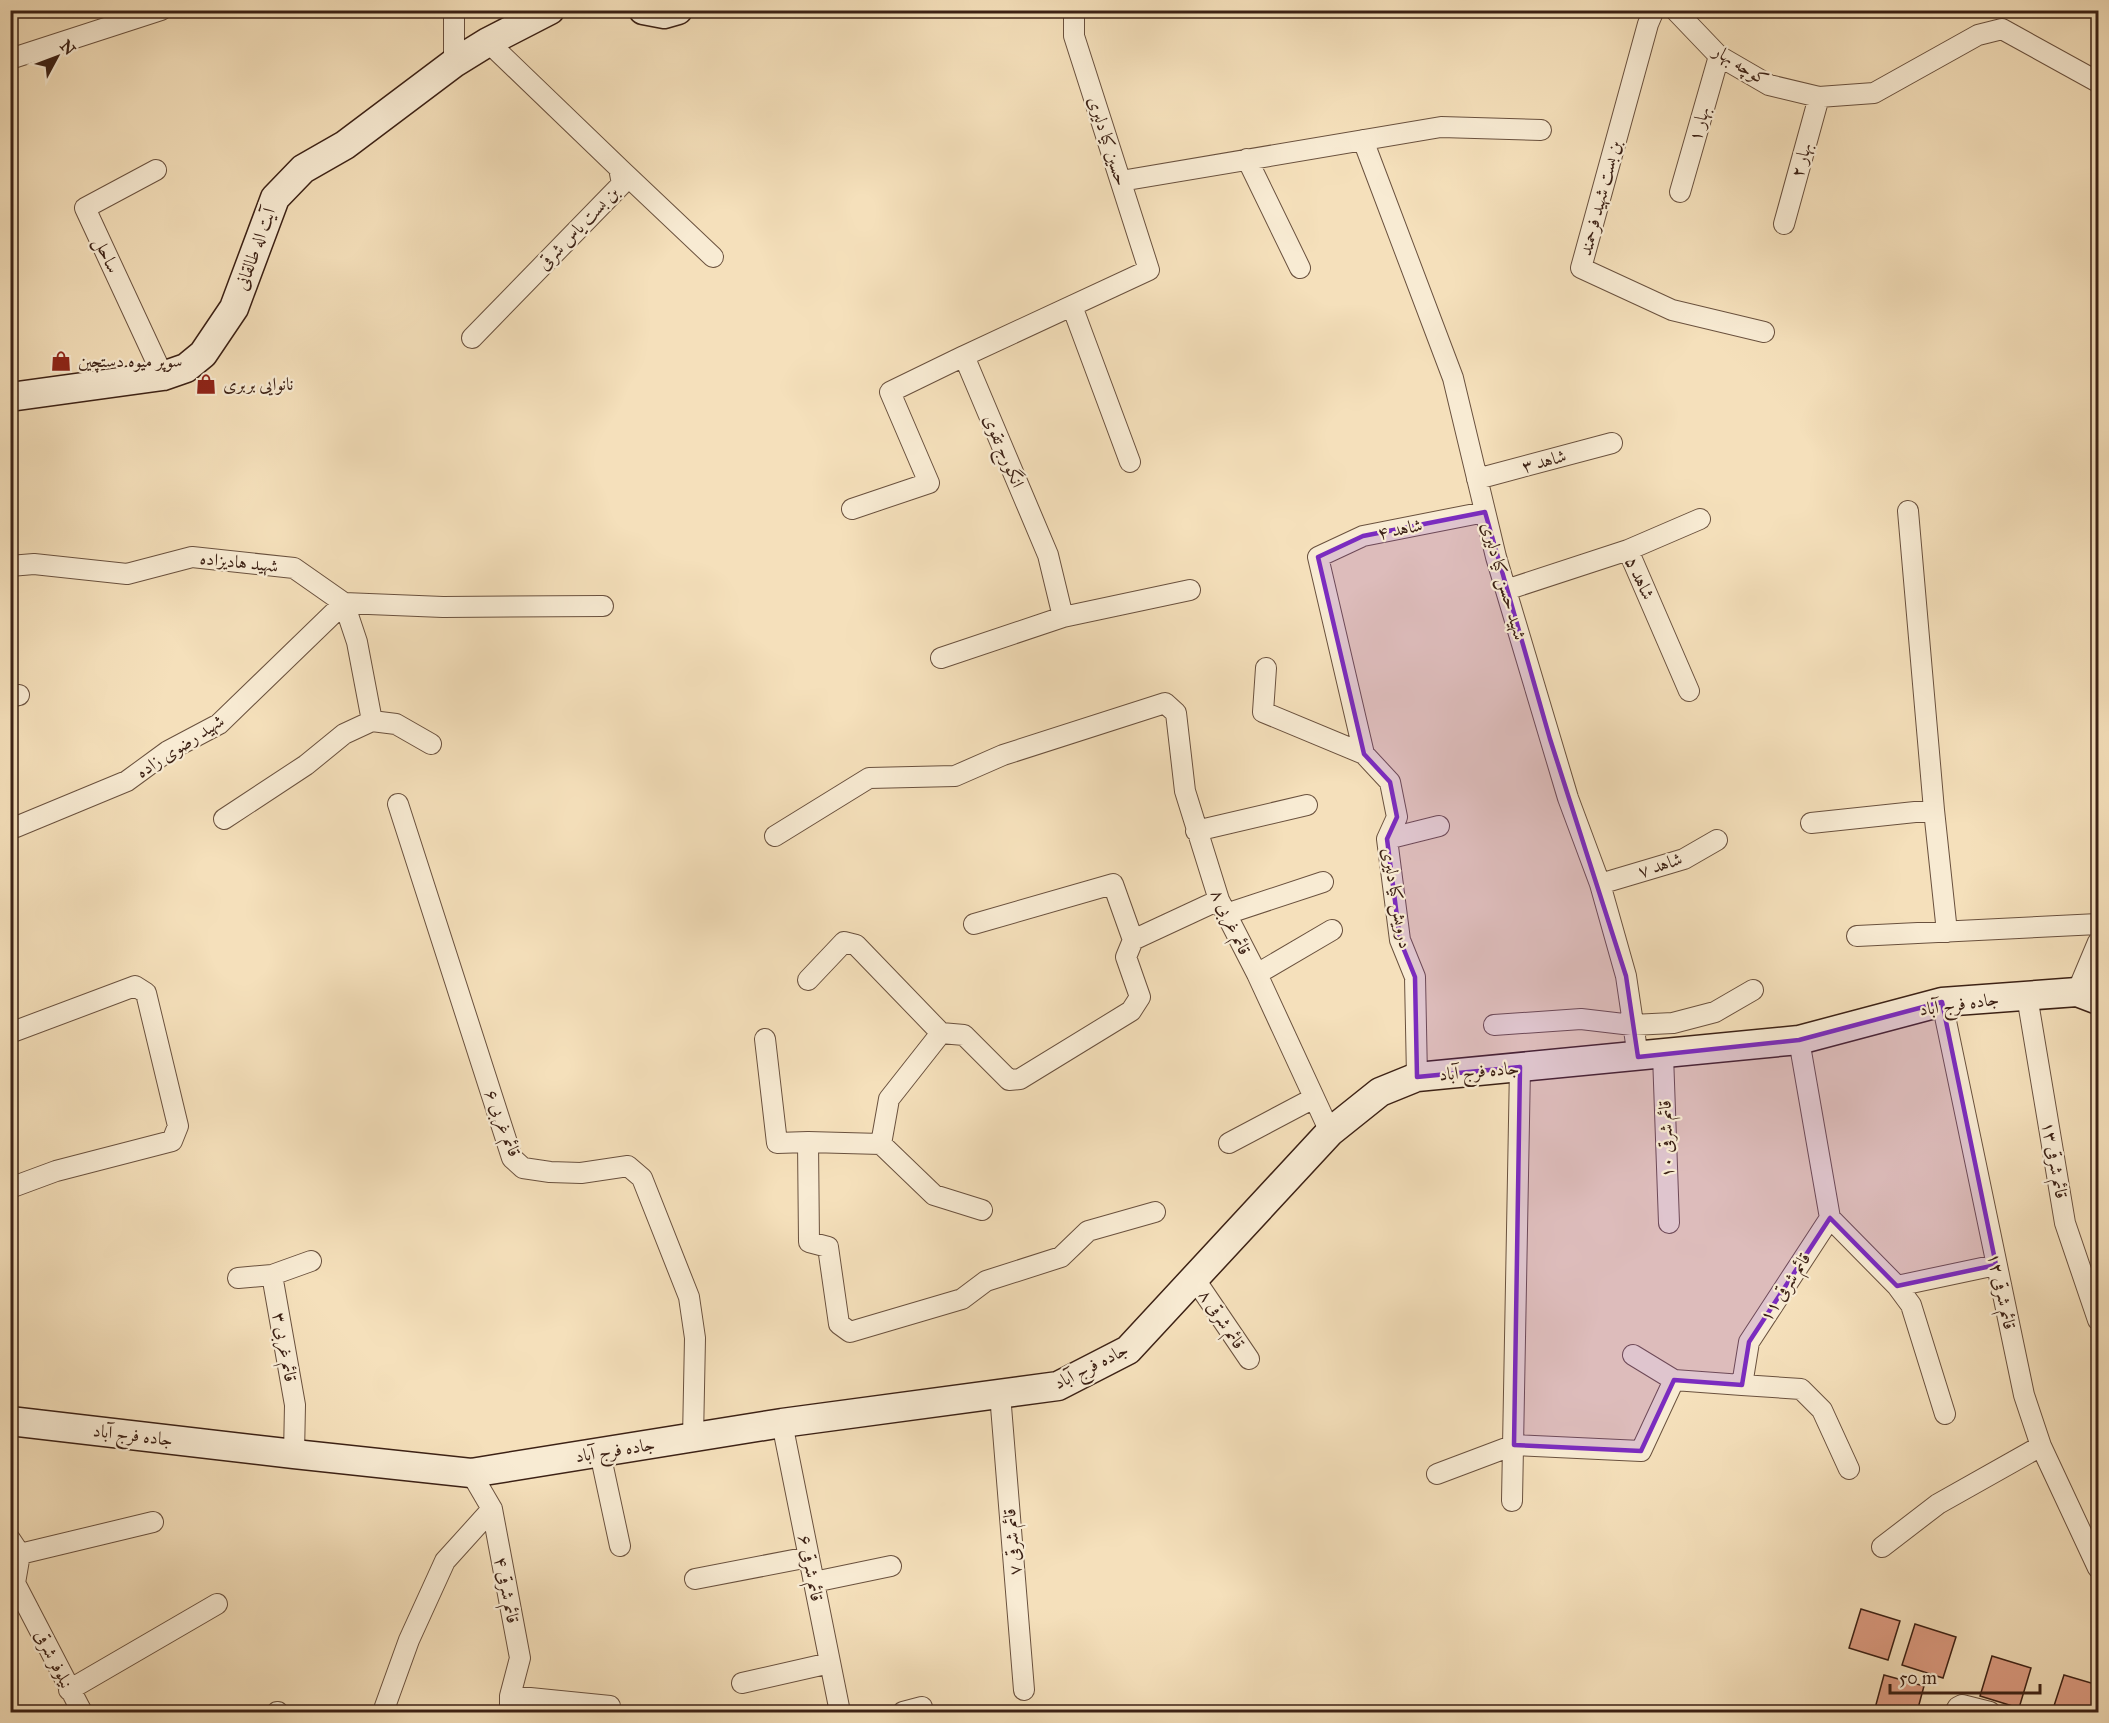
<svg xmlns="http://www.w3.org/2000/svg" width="2109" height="1723" viewBox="0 0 2109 1723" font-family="'IM FELL Great Primer',Amiri,serif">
	<rect width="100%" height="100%" fill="#f5e0bb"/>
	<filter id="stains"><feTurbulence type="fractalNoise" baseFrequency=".00333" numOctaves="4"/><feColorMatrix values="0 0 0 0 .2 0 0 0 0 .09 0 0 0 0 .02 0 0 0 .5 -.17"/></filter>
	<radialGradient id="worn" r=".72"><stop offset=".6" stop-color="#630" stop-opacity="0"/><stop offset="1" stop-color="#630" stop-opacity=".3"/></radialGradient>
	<path fill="#dd9c82" stroke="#3c2115" stroke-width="1.5" d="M 1861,1609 L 1900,1621 L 1888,1660 L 1849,1648 Z
		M 1915,1624 L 1956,1637 L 1943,1678 L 1902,1665 Z
		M 1992,1656 L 2031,1668 L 2019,1708 L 1980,1696 Z
		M 1884,1675 L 1924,1686 L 1917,1712 L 1874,1712 Z
		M 2064,1675 L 2098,1685 L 2098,1697 L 2094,1712 L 2052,1712 Z"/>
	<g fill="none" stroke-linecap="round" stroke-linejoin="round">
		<g stroke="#6a513e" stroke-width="22">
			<path id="street" d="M 1074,10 L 1074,36 L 1149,270 L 964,356 L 1048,555 L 1063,617 L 1190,590
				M 1654,10 L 1648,24 L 1581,268 L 1672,310 L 1764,332
				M 1675,10 L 1719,56 L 1769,85 L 1819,97 L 1874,93 L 1978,35 L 2002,29 L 2098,82
				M 10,59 L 161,10
				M 454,63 L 454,10
				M 1363,140 L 1453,378 L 1496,557 L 1568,798 L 1600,884 L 1626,976 L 1638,1057
				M 1247,159 L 1300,268
				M 619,168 L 713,257
				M 156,170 L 85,208 L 163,376
				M 1121,181 L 1441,127 L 1541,130
				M 1680,192 L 1719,56
				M 1784,224 L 1819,97
				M 1072,306 L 1130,462
				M 472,338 L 622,184 L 619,168 L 488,42
				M 1477,479 L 1612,443
				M 852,509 L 929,483 L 890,392 L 964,356
				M 1908,511 L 1934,810 L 1947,932
				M 1628,550 L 1700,519
				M 10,566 L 34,564 L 127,574 L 192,557 L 294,568 L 344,603 L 443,607 L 603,606
				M 1506,590 L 1628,550 L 1689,691
				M 941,658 L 1063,617
				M 1266,668 L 1263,712 L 1364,754
				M 10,697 L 19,695
				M 398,804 L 512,1158 L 523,1168 L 550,1172 L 581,1173 L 628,1166 L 642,1178 L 689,1297 L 695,1338 L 693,1438
				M 224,819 L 306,765 L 344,734 L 372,721 L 396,724 L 431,744
				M 1811,823 L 1934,810
				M 16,827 L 127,781 L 168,751 L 219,724 L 344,603 L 357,642 L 372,721
				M 1196,831 L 1307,805
				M 775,836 L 869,778 L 955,776 L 1003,755 L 1165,703 L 1176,713 L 1185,791 L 1219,900 L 1257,974 L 1330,1132
				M 1387,839 L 1439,826
				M 1600,884 L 1684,859 L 1717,840
				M 1226,914 L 1323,882
				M 974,924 L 1113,884 L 1133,940
				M 1857,936 L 2098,924
				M 1257,974 L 1332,930
				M 808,980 L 844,942 L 856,945 L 941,1033
				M 2077,992 L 2098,942
				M 2027,996 L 2065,1223 L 2098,1320
				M 1942,1002 L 2024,1395 L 2041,1446 L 2098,1568
				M 1494,1025 L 1581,1019 L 1632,1025 L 1673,1023 L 1715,1012 L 1753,990
				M 10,1033 L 135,986 L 146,993 L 178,1126 L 172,1141 L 56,1171 L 10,1188
				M 765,1039 L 777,1143 L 808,1142
				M 1799,1040 L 1830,1218 L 1749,1342 L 1742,1385 L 1801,1389 L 1822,1410 L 1849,1469
				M 1663,1055 L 1669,1223
				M 1417,1077 L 1415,977 L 1400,940 L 1387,839 L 1397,817 L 1390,782 L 1364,754 L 1318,557 L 1363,536 L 1485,512
				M 1229,1143 L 1314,1098
				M 881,1144 L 889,1099 L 941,1033 L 964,1035 L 1009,1080 L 1020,1079 L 1131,1011 L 1140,997 L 1126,957 L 1133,940 L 1219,900
				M 982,1210 L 934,1195 L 881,1144 L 808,1142 L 809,1242 L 828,1247 L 839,1324 L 850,1332 L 962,1299 L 986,1281 L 1061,1257 L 1088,1231 L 1155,1212
				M 1830,1218 L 1897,1286 L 1911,1305 L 1945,1414
				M 272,1275 L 311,1261
				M 238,1278 L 272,1275 L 295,1405 L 294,1454
				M 1194,1278 L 1249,1359
				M 1897,1286 L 1996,1265
				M 1633,1355 L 1674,1380
				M 1000,1394 L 1024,1690
				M 782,1423 L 840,1712
				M 600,1453 L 620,1546
				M 471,1473 L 492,1509 L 520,1658 L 510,1696 L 510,1712
				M 1437,1474 L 1514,1445 L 1641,1451 L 1674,1380 L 1742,1385
				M 1512,1501 L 1520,1067
				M 10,1539 L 20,1554 L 15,1583 L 82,1712
				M 1882,1547 L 1938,1504 L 2041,1446
				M 20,1554 L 153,1522
				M 695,1579 L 809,1557
				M 814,1582 L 891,1566
				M 742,1683 L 830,1663
				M 69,1690 L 217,1604
				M 510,1696 L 610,1706
				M 277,1712 L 278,1712
				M 383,1712 L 409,1640 L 445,1561 L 492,1509
				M 903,1712 L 922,1707
				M 1955,1712 L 1958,1707 L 1962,1705 L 1990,1712"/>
		</g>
		<g stroke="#3c2115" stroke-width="31">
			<path id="secondary" d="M 643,10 L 664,14 L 678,10
				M 10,397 L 163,376 L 186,368 L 203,354 L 234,308 L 275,198 L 303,169 L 345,145 L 454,63 L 488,42 L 550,10
				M 10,1421 L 294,1454 L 471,1473 L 782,1423 L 1058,1386 L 1128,1350 L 1330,1132 L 1380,1092 L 1417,1077 L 1799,1040 L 1942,1002 L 2077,992 L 2098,1000"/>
		</g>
		<use href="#street" stroke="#f8ebd3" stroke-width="20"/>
		<use href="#secondary" stroke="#f8ebd3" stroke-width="28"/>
	</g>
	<path fill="#7b2cbf" fill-opacity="0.2" stroke="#7b2cbf" stroke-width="4.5" stroke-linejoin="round" d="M 1485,512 L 1550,739 L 1626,976 L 1638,1057 L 1799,1040 L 1942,1002 L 1996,1265 L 1897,1286 L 1830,1218 L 1749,1342 L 1742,1385 L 1674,1380 L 1641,1451 L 1514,1445 L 1520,1067 L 1417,1077 L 1415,977 L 1400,940 L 1387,839 L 1397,817 L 1390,782 L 1364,754 L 1318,557 L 1363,536 Z"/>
	<defs>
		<g id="shop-bare" transform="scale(1.62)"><path d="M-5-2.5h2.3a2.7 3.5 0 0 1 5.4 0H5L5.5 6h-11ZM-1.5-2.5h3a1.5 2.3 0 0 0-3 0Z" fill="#8f2418" stroke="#f8ebd3" stroke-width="2.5" paint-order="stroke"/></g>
	</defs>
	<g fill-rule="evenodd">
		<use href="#shop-bare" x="61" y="361"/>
		<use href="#shop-bare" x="206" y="384"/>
	</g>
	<g text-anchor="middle" stroke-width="4.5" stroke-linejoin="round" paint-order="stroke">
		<g font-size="18" fill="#3c2115" stroke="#f8ebd3">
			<text transform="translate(1741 65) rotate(32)" y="6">کوچه بهار</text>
			<text transform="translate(1699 124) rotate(-74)" y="6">بهار ۱</text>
			<text transform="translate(1108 141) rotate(72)" y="6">حسین کیا دلیری</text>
			<text transform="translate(1801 160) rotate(-74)" y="6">بهار ۲</text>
			<text transform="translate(1600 198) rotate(-75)" y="6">بن بست شهید فرحمند</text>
			<text transform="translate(578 228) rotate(-46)" y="6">بن بست یاس شرقی</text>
			<text transform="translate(255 249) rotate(-70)" y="6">آیت اله طالقانی</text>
			<text transform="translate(107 255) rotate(65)" y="6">ساحل</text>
			<text transform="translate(1004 451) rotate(67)" y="6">انگورج تقوی</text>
			<text transform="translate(1544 461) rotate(-15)" y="6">شاهد ۳</text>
			<text transform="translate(1400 529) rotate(-11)" y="6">شاهد ۴</text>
			<text transform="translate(239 562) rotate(6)" y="6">شهید هادیزاده</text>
			<text transform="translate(1640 578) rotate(65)" y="6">شاهد ۵</text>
			<text transform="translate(1504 581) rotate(74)" y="6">شهید حسن کیا دلیری</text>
			<text transform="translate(180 746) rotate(-33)" y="6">شهید رضوی زاده</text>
			<text transform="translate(1660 865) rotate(-18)" y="6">شاهد ۷</text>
			<text transform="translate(1397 898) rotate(80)" y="6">درویش کیا دلیری</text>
			<text transform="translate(1231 922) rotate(65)" y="6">قائم غربی ۸</text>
			<text transform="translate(1959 1004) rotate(-8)" y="6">جاده فرج آباد</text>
			<text transform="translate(1479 1071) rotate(-5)" y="6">جاده فرج آباد</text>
			<text transform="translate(503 1123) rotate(69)" y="6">قائم غربی ۶</text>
			<text transform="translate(1666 1139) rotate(-92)" y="6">قائم شرقی ۱۰</text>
			<text transform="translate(2055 1160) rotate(80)" y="6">قائم شرقی ۱۳</text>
			<text transform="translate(1785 1287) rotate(-57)" y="6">قائم شرقی ۱۱</text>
			<text transform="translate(2002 1291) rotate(78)" y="6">قائم شرقی ۱۲</text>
			<text transform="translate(1222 1319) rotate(56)" y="6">قائم شرقی ۸</text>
			<text transform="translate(285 1347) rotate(80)" y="6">قائم غربی ۳</text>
			<text transform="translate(1091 1366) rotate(-27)" y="6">جاده فرج آباد</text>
			<text transform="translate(133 1435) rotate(7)" y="6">جاده فرج آباد</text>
			<text transform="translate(615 1450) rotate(-9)" y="6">جاده فرج آباد</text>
			<text transform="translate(1012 1542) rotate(-95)" y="6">قائم شرقی ۷</text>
			<text transform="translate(811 1568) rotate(79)" y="6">قائم شرقی ۶</text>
			<text transform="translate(507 1590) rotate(79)" y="6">قائم شرقی ۴</text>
			<text transform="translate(54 1659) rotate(63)" y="6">نیلوفر شرقی</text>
		</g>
		<g font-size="18" fill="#3c2115" stroke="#f8ebd3" text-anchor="start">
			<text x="78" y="367">سوپر میوه دستچین</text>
			<text x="223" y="390">نانوایی بربری</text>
		</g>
	</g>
	<rect width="2109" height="1723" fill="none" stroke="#f5e0bb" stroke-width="36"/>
	<rect x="12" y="12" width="2085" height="1699" fill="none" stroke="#3c2115" stroke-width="3"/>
	<rect x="18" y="18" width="2073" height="1687" fill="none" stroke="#3c2115" stroke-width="1.5"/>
	<g transform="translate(57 57) rotate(49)" stroke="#f8ebd3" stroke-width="4.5" paint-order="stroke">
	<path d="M0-4.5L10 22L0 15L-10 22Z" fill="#3c2115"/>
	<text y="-9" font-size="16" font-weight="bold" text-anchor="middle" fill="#3c2115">N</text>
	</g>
	<path d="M1890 1684v9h150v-9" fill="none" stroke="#3c2115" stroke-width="3"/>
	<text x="1899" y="1684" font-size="18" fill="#3c2115" stroke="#f8ebd3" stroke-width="4.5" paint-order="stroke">50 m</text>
	<rect width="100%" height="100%" filter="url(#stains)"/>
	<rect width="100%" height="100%" fill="url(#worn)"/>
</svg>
